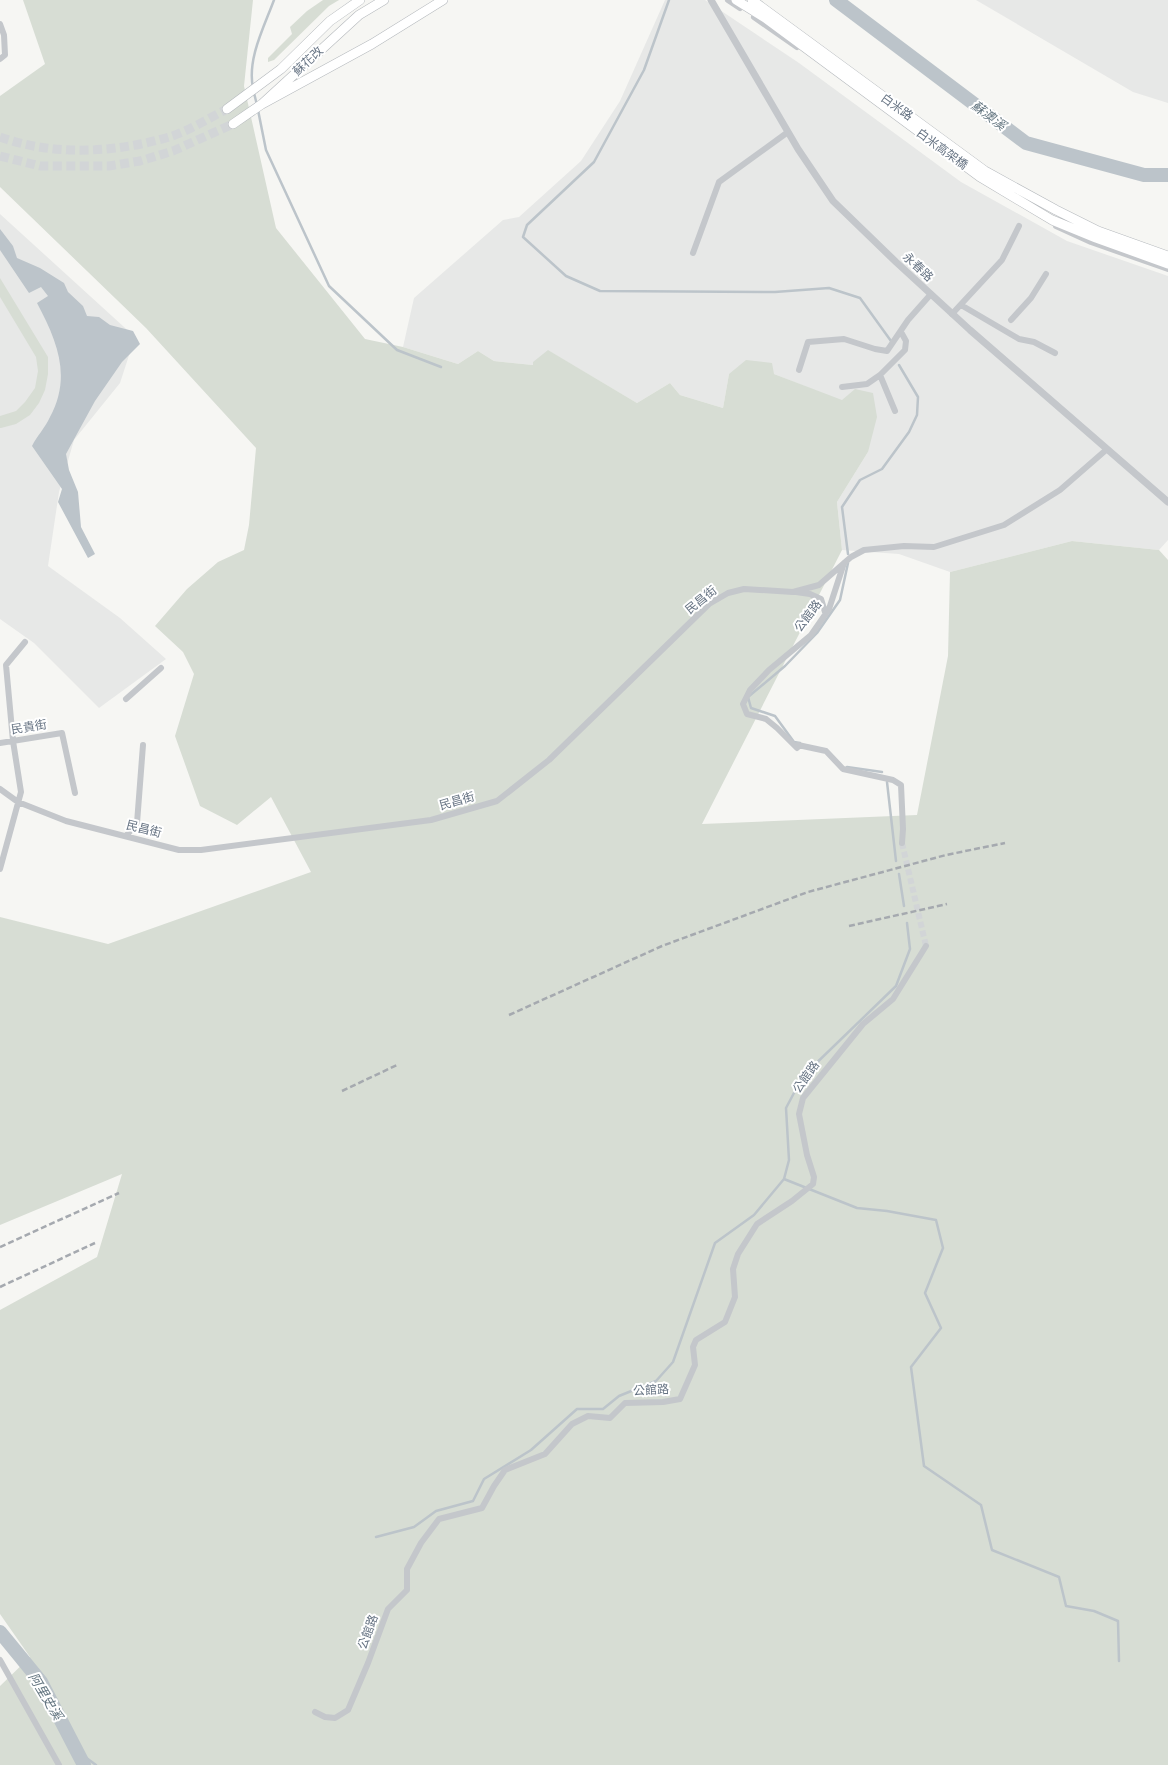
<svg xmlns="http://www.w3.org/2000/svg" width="1168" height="1765" viewBox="0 0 1168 1765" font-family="'Source Sans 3','Noto Sans TC',sans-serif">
	<rect width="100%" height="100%" fill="#f6f6f3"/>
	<path fill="#e7e8e7" d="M 665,0 L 705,0 L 799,63 L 961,182 L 1067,241 L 1168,276 L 1168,540 L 1159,550 L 1072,541 L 950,572 L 899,554 L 842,550 L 837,502 L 868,452 L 842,401 L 774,374 L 729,374 L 723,408 L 680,395 L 670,383 L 637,403 L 549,351 L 533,365 L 494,361 L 478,351 L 458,364 L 403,347 L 414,298 L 503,220 L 519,217 L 581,161 L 620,101 Z
		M 976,0 L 1168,0 L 1168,103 L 1133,92 Z
		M 0,214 L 135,337 L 120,383 L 74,440 L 59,492 L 48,566 L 120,618 L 166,659 L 99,708 L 34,643 L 0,619 Z"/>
	<path fill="#d7ddd4" d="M 23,0 L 253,0 L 244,86 L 276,228 L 365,339 L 403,347 L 458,364 L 478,351 L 494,361 L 533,365 L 533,362 L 548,350 L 637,403 L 670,383 L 680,395 L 723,408 L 729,374 L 746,360 L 772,363 L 774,374 L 842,400 L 855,389 L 873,393 L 877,417 L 868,452 L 837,502 L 842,550 L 702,824 L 917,815 L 948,656 L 950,572 L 1072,541 L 1159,550 L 1168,560 L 1168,1765 L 0,1765 L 0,1686 L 30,1657 L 0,1614 L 0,1310 L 97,1257 L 122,1174 L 0,1225 L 0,917 L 108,944 L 311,872 L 271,797 L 237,825 L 200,806 L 175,736 L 194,674 L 183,652 L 155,626 L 187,589 L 218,562 L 244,550 L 249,525 L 256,448 L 146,328 L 0,187 L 0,96 L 45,64 Z
		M 323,0 L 339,0 L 329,6 L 274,60 L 268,62 L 268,58 L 292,34 L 290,27 L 307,11 Z
		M 0,278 L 48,357 L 48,374 L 45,390 L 39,403 L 30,415 L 16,424 L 1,428 L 0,428 L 0,416 L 16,411 L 25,402 L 35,388 L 38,371 L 36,357 L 0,297 Z"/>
	<path fill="#bcc4ca" d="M 0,229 L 13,246 L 17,258 L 40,268 L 64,283 L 68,292 L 83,306 L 87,316 L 99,317 L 110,325 L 133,331 L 140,344 L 122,362 L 95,401 L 66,454 L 69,470 L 78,492 L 81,527 L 95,554 L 88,558 L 58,502 L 62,489 L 32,446 C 37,436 45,428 50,417 C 72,376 57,341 37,303 L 48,296 L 41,287 L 29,293 L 0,250 Z"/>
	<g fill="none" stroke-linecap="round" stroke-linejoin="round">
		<path stroke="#bcc4ca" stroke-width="2.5" d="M 669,0 L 644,70 L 594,162 L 527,225 L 523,237 L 566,276 L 600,291 L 775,292 L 829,288 L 860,298 L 891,341
			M 253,88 C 247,59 264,27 274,0
			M 254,93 L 257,105
			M 258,110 L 266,150 L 329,286 L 397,350 L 441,367
			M 848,554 L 842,507 L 860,480 L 882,469 L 909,432 L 917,415 L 918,397 L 899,365
			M 800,743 L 794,742 L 775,716 L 751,708 L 748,697 L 785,666 L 817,633 L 840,600 L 848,563
			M 847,767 L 882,772
			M 887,782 L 896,861
			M 899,874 L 904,906
			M 907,923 L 910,949 L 896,986 L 803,1076 L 786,1108 L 789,1160 L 784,1179 L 857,1208 L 887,1211 L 936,1220 L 943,1248 L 925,1293 L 941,1328 L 911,1367 L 924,1466 L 981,1505 L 992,1550 L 1059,1577 L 1066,1606 L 1094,1611 L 1118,1621 L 1119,1661
			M 376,1537 L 414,1527 L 436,1511 L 473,1501 L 484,1479 L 531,1450 L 577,1409 L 603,1409 L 619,1396 L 656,1381 L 673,1362 L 715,1243 L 754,1215 L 784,1179
			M 77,1751 L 96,1765"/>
		<path stroke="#bcc4ca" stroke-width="14" d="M 836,0 L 1026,143 L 1144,175 L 1168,175
			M 0,1632 L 41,1682 L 84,1765"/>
		<path stroke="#d2d5d7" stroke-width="6" stroke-dasharray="6 3" stroke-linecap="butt" d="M 902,843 L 926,946"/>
		<path stroke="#d2d5d7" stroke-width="9" stroke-dasharray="9 4.5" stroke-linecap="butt" d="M 0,137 C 53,156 115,153 169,137 C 187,132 209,118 227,109
			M 0,156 L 40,166 L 109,166 L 140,161 L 173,151 L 233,124"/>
		<g stroke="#b5b9bd" stroke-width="10">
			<path id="primary" d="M 736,0 L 765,18 L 980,177 L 1052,220 L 1096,238 L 1168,264
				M 752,0 L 985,171 L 1056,210 L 1098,231 L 1168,256
				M 262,104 L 372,44 L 443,0
				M 227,109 L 281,69 L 330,21 L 360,0
				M 233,124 L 262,104 L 359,15 L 384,0"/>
		</g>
		<path stroke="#c4c7cb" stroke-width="6" d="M 728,0 L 740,8
			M 754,17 L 797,47
			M 0,24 L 4,35 L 5,55 L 0,59
			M 1056,226 L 1091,242 L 1168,269
			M 693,253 L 719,182 L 788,132
			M 961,305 L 1019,339 L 1034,342 L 1055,353
			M 952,314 L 1002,260 L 1019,226
			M 1011,320 L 1031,298 L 1046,274
			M 799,370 L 808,342 L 844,339 L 875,349 L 887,351 L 908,320 L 931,294
			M 880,375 L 895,411
			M 842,387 L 867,384 L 880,375 L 905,350 L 906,341 L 901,332
			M 844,563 L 829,609 L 811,635 L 769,670 L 750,690 L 743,704 L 747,714 L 766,719 L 777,728 L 797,748 L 798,745 L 826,751 L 843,769 L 893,780 L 901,785 L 903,829 L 902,843
			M 796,592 L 810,594 L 821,599 L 825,612
			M 126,699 L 161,668
			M 0,743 L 62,733 L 75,793
			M 0,789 L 18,802 L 66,821 L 179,850 L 201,850 L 431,820 L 497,801 L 549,760 L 709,604 L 728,593 L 744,589 L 793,592 L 819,585 L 851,557 L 864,550 L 904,546 L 934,547 L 1004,525 L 1060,490 L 1106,450
			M 126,836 L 137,823 L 143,745
			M 0,869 L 21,792 L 13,741 L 6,665 L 25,642
			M 0,1660 L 59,1765
			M 315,1712 L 325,1717 L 335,1718 L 348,1710 L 368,1663 L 388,1609 L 407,1590 L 407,1569 L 421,1543 L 439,1519 L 482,1508 L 494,1486 L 505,1470 L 545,1454 L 572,1424 L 588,1416 L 610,1418 L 625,1403 L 663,1402 L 680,1399 L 695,1365 L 693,1347 L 696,1340 L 725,1322 L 735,1297 L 733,1269 L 738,1254 L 757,1224 L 792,1201 L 813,1184 L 814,1177 L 807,1155 L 799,1114 L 803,1098 L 863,1024 L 893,999 L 926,946"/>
		<path stroke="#c4c7cb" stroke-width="7" d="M 711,0 L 798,149 L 833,201 L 896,262 L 970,330 L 1168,502"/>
		<use href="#primary" stroke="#fff" stroke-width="9"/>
		<path stroke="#a5a9af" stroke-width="2.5" stroke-dasharray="6 3" stroke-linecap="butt" d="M 849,926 L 947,904
			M 509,1015 L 662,946 L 808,892 L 946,855 L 1005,843
			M 342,1091 L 397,1065
			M 0,1247 L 119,1193
			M 0,1287 L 95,1243"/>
	</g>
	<g text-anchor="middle" stroke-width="4" stroke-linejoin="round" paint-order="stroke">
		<g font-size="12" fill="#667383" stroke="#fff">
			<text transform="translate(308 61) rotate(-43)" y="4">蘇花改</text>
			<text transform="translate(897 107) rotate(36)" y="4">白米路</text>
			<text transform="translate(942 149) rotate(36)" y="4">白米高架橋</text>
			<text transform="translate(918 267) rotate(43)" y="4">永春路</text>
			<text transform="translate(701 600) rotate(-39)" y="4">民昌街</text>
			<text transform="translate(808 616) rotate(-53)" y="4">公館路</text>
			<text transform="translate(29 727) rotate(-9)" y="4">民貴街</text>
			<text transform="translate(457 801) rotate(-16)" y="4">民昌街</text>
			<text transform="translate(144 829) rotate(14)" y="4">民昌街</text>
			<text transform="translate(806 1077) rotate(-55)" y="4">公館路</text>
			<text transform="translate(651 1390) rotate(-3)" y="4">公館路</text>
			<text transform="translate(368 1632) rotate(-70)" y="4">公館路</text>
		</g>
		<g font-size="13" font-style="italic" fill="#62747f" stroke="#fff">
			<text transform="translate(989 115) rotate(37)" y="5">蘇澳溪</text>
			<text transform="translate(46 1696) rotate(59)" y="5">阿里史溪</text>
		</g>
	</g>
</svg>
